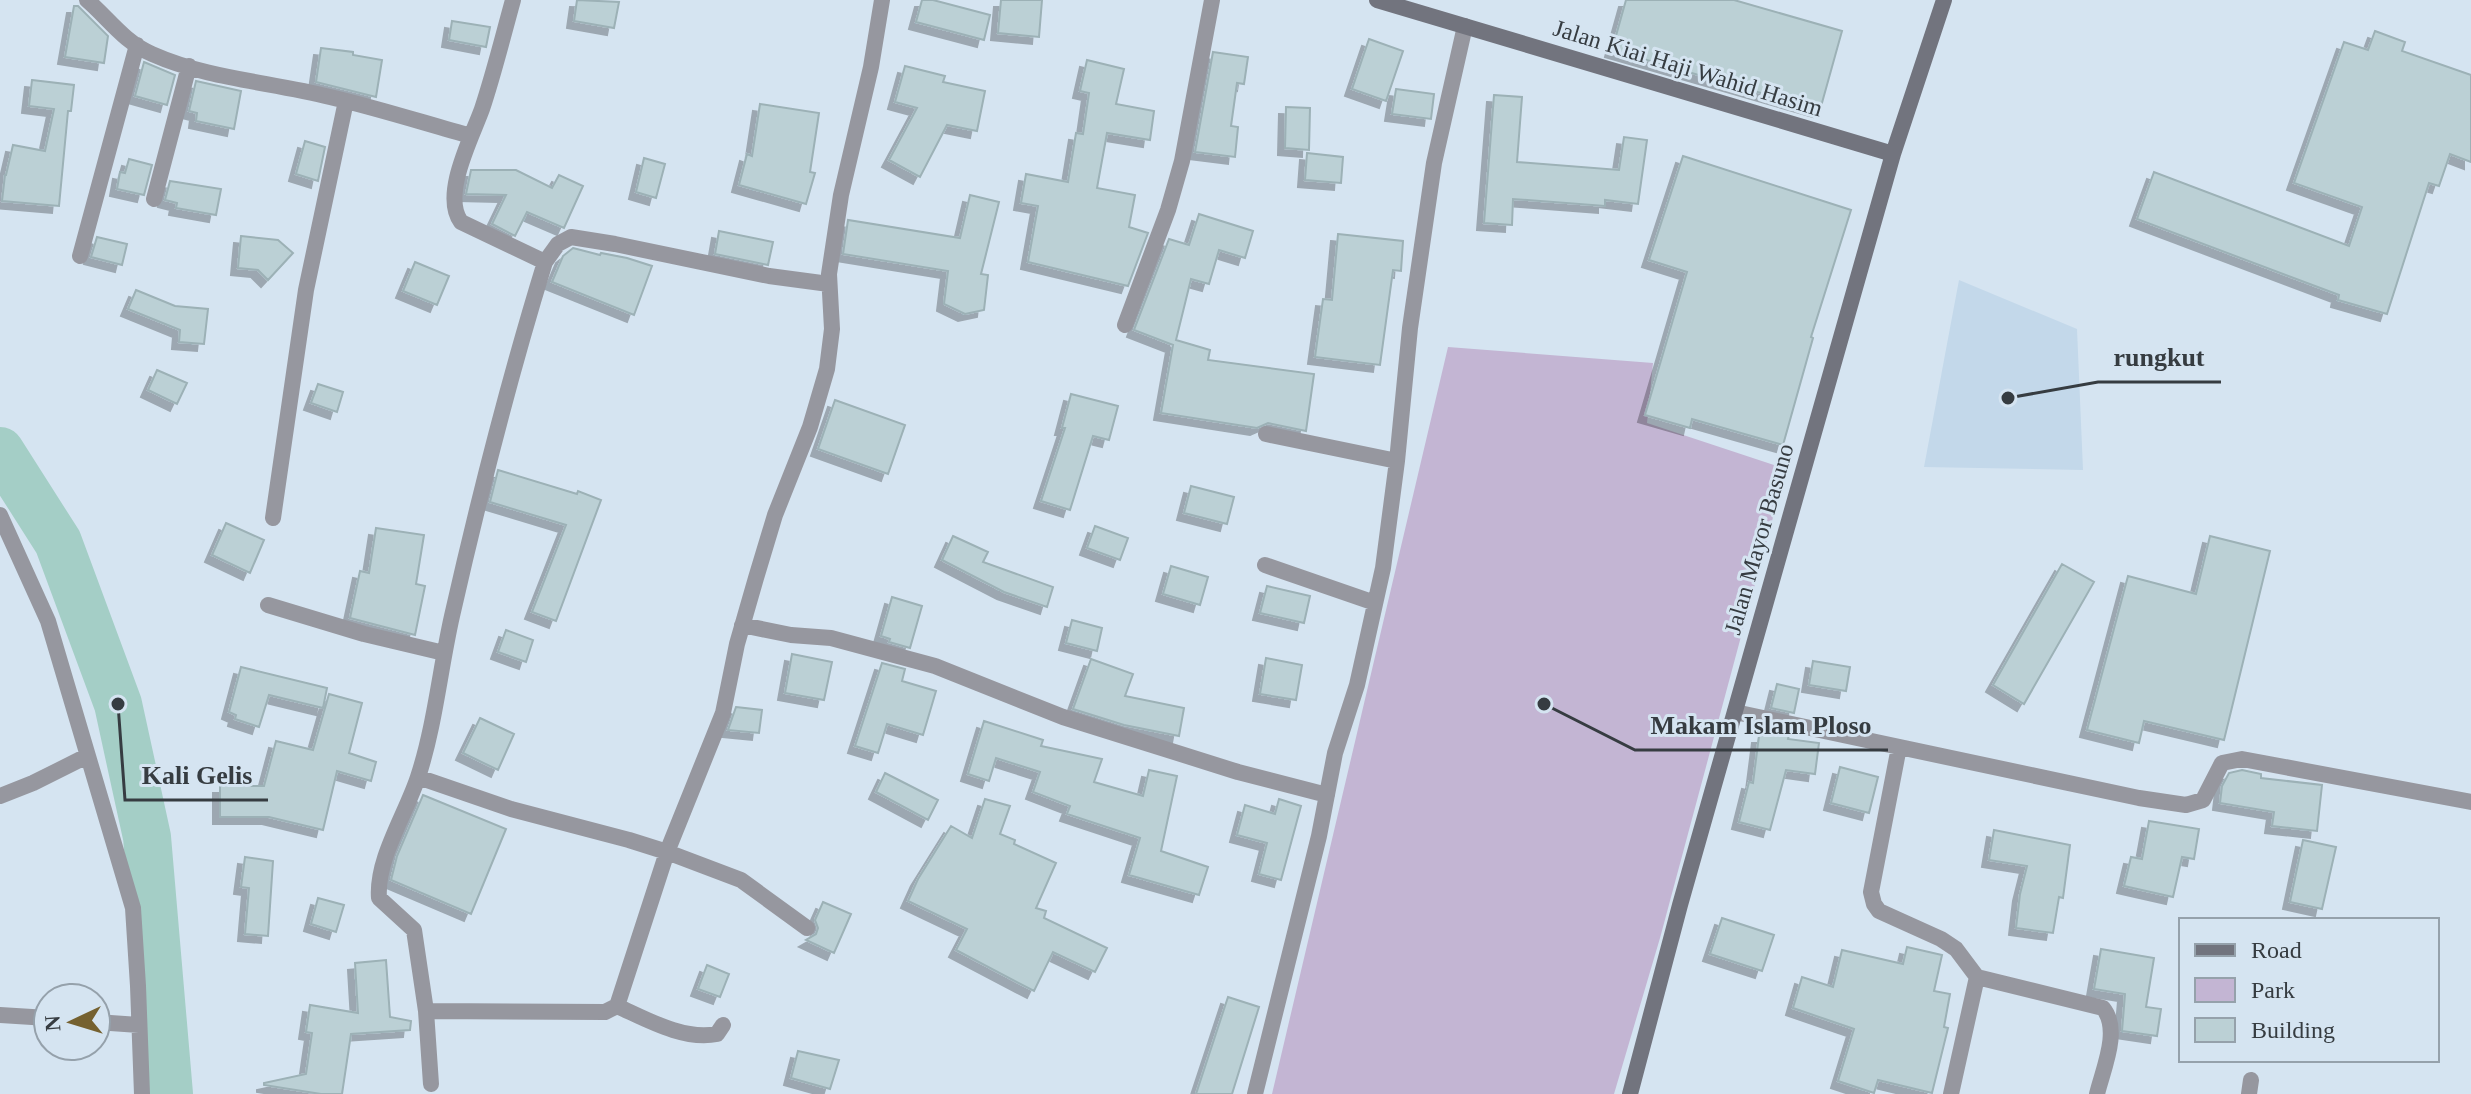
<svg xmlns="http://www.w3.org/2000/svg" width="2471" height="1094" viewBox="0 0 2471 1094" font-family="'Times New Roman',serif">
	<defs>
		<filter id="shadow"><feDropShadow dx="-7" dy="7" stdDeviation="0" flood-color="#0004"/></filter>
	</defs>
	<rect width="100%" height="100%" fill="#d5e4f1"/>
	<path fill="#c3d8ea" d="M 1959,280 L 2077,329 L 2083,470 L 1924,467 Z"/>
	<path fill="#c3b5d3" d="M 1448,347 L 1653,363 L 1647,423 L 1786,469 L 1660,938 L 1614,1094 L 1272,1094 Z"/>
	<g fill="none" stroke-linecap="round" stroke-linejoin="round">
		<path stroke="#a4cec6" stroke-width="48" d="M 0,451 L 58,542 L 118,704 L 147,837 L 169,1094"/>
	</g>
	<path fill="#bbd0d5" stroke="#9cb1b6" stroke-width="2" filter="url(#shadow)" d="M 577,0 L 619,2 L 614,28 L 574,21 Z
		M 922,0 L 933,0 L 990,15 L 984,40 L 916,22 Z
		M 1001,0 L 1042,0 L 1039,37 L 998,33 Z
		M 1626,0 L 1734,0 L 1842,31 L 1820,110 L 1612,50 Z
		M 74,6 L 78,6 L 108,36 L 104,63 L 65,57 Z
		M 452,21 L 490,27 L 486,47 L 449,40 Z
		M 2375,31 L 2405,42 L 2402,51 L 2471,75 L 2471,162 L 2450,154 L 2439,186 L 2429,183 L 2387,314 L 2338,300 L 2339,295 L 2137,219 L 2154,172 L 2349,246 L 2362,207 L 2294,183 L 2344,42 L 2368,50 Z
		M 1369,39 L 1403,51 L 1386,101 L 1352,89 Z
		M 321,48 L 353,52 L 353,55 L 382,60 L 376,97 L 316,82 Z
		M 1213,52 L 1248,57 L 1244,84 L 1237,83 L 1231,126 L 1238,127 L 1235,157 L 1195,152 Z
		M 1087,60 L 1124,69 L 1116,104 L 1154,111 L 1150,140 L 1107,133 L 1097,188 L 1135,195 L 1129,227 L 1148,233 L 1128,286 L 1028,262 L 1038,206 L 1021,203 L 1026,174 L 1068,182 L 1076,133 L 1083,134 L 1089,93 L 1080,91 Z
		M 144,62 L 175,75 L 167,105 L 135,96 Z
		M 905,66 L 945,76 L 943,82 L 985,91 L 977,131 L 947,125 L 920,177 L 889,160 L 917,108 L 895,102 Z
		M 32,80 L 74,85 L 71,111 L 68,111 L 59,206 L 2,201 L 5,175 L 6,175 L 13,145 L 45,151 L 54,109 L 29,106 Z
		M 196,81 L 241,91 L 234,129 L 196,121 L 197,113 L 189,111 Z
		M 1396,89 L 1434,94 L 1431,119 L 1392,114 Z
		M 1494,95 L 1522,97 L 1517,162 L 1619,170 L 1624,137 L 1647,140 L 1638,204 L 1605,200 L 1605,206 L 1513,199 L 1512,225 L 1484,223 Z
		M 760,104 L 819,113 L 810,172 L 815,173 L 806,204 L 739,185 L 747,154 L 752,156 Z
		M 1286,107 L 1310,108 L 1309,150 L 1285,148 Z
		M 305,141 L 325,147 L 318,181 L 296,174 Z
		M 1307,153 L 1343,157 L 1341,183 L 1305,180 Z
		M 1683,156 L 1851,210 L 1811,337 L 1813,338 L 1783,445 L 1692,419 L 1690,428 L 1645,415 L 1687,272 L 1649,260 Z
		M 644,158 L 665,164 L 656,198 L 636,192 Z
		M 129,159 L 152,165 L 144,195 L 117,189 L 120,172 L 125,173 Z
		M 471,170 L 516,170 L 552,188 L 559,175 L 583,186 L 564,228 L 527,212 L 515,236 L 492,224 L 506,195 L 466,194 Z
		M 170,181 L 221,189 L 216,215 L 176,208 L 177,203 L 165,200 Z
		M 970,195 L 999,202 L 981,274 L 988,275 L 984,310 L 965,314 L 944,304 L 948,271 L 843,254 L 848,220 L 960,238 Z
		M 1199,214 L 1253,231 L 1245,258 L 1219,250 L 1209,284 L 1191,279 L 1176,340 L 1210,350 L 1208,360 L 1314,374 L 1306,431 L 1268,423 L 1257,428 L 1161,413 L 1173,345 L 1134,330 L 1169,239 L 1189,245 Z
		M 719,231 L 773,242 L 768,265 L 715,254 Z
		M 1338,234 L 1403,241 L 1401,271 L 1393,270 L 1380,365 L 1315,357 L 1323,299 L 1332,300 Z
		M 241,236 L 278,240 L 293,253 L 268,280 L 258,270 L 238,268 Z
		M 97,237 L 127,244 L 122,265 L 91,257 Z
		M 573,248 L 600,255 L 601,253 L 627,258 L 652,266 L 634,315 L 552,282 L 563,256 Z
		M 415,262 L 449,276 L 437,305 L 403,291 Z
		M 136,290 L 175,306 L 208,309 L 204,344 L 179,342 L 180,330 L 128,309 Z
		M 157,370 L 187,383 L 177,404 L 148,390 Z
		M 318,384 L 343,392 L 337,412 L 311,403 Z
		M 1071,394 L 1118,406 L 1109,440 L 1093,436 L 1070,510 L 1041,501 L 1065,428 L 1062,428 Z
		M 835,400 L 905,425 L 888,474 L 818,449 Z
		M 498,470 L 577,494 L 578,491 L 601,500 L 556,621 L 532,612 L 566,525 L 490,502 Z
		M 1191,486 L 1234,497 L 1227,524 L 1184,513 Z
		M 226,523 L 264,540 L 250,573 L 212,555 Z
		M 1095,526 L 1128,538 L 1120,560 L 1087,548 Z
		M 376,528 L 424,535 L 416,584 L 425,586 L 415,635 L 350,618 L 360,571 L 369,573 Z
		M 953,536 L 988,552 L 983,562 L 1053,587 L 1047,607 L 1004,592 L 942,560 Z
		M 2210,536 L 2270,551 L 2224,740 L 2144,721 L 2139,743 L 2087,730 L 2128,576 L 2196,594 Z
		M 2062,564 L 2094,582 L 2024,704 L 1993,685 Z
		M 1171,566 L 1208,577 L 1200,605 L 1163,594 Z
		M 1267,586 L 1310,596 L 1304,623 L 1260,613 Z
		M 892,597 L 922,606 L 910,648 L 889,642 L 890,639 L 881,636 Z
		M 1072,620 L 1102,628 L 1097,651 L 1066,643 Z
		M 506,630 L 533,640 L 526,662 L 498,652 Z
		M 792,654 L 832,662 L 824,700 L 785,693 Z
		M 1266,658 L 1302,665 L 1296,700 L 1260,694 Z
		M 1091,659 L 1133,674 L 1125,696 L 1184,708 L 1179,736 L 1124,725 L 1073,709 Z
		M 1813,661 L 1850,667 L 1846,691 L 1809,685 Z
		M 882,663 L 905,669 L 902,681 L 936,691 L 923,735 L 887,724 L 878,753 L 855,746 Z
		M 241,667 L 327,688 L 323,708 L 269,695 L 259,727 L 235,719 L 236,715 L 229,712 Z
		M 1777,684 L 1799,689 L 1794,713 L 1771,708 Z
		M 329,694 L 362,703 L 349,753 L 376,762 L 371,781 L 337,771 L 323,830 L 269,817 L 220,817 L 220,786 L 264,786 L 276,741 L 313,750 Z
		M 736,707 L 762,710 L 759,733 L 728,730 Z
		M 480,718 L 514,734 L 498,770 L 463,753 Z
		M 984,721 L 1043,740 L 1041,746 L 1102,759 L 1094,782 L 1143,796 L 1149,770 L 1177,776 L 1161,851 L 1208,867 L 1199,895 L 1129,875 L 1140,838 L 1067,814 L 1070,806 L 1033,792 L 1040,772 L 996,758 L 989,781 L 968,774 Z
		M 1766,730 L 1789,735 L 1788,739 L 1819,743 L 1815,774 L 1786,770 L 1770,830 L 1739,822 L 1749,782 L 1753,783 L 1759,736 L 1765,736 Z
		M 1840,767 L 1878,777 L 1869,813 L 1831,803 Z
		M 2242,770 L 2261,774 L 2261,778 L 2322,785 L 2317,831 L 2272,826 L 2274,812 L 2220,803 L 2222,786 L 2229,773 Z
		M 885,773 L 938,800 L 928,820 L 876,792 Z
		M 423,795 L 506,829 L 471,914 L 391,880 L 397,856 Z
		M 985,799 L 1010,806 L 1000,834 L 1015,840 L 1014,844 L 1056,863 L 1036,908 L 1046,911 L 1044,918 L 1107,948 L 1095,972 L 1053,952 L 1034,991 L 956,950 L 967,929 L 908,901 L 918,879 L 951,826 L 972,838 Z
		M 1279,799 L 1301,806 L 1281,880 L 1259,874 L 1267,843 L 1237,835 L 1245,805 L 1275,814 Z
		M 2149,821 L 2199,829 L 2194,859 L 2182,857 L 2173,897 L 2124,886 L 2131,857 L 2142,859 Z
		M 1994,830 L 2070,845 L 2063,898 L 2059,897 L 2053,933 L 2016,928 L 2020,894 L 2027,866 L 1989,860 Z
		M 2303,840 L 2336,847 L 2322,909 L 2290,902 Z
		M 245,857 L 273,861 L 268,936 L 245,934 L 249,888 L 241,887 Z
		M 318,898 L 344,905 L 336,932 L 311,924 Z
		M 823,902 L 851,914 L 834,953 L 806,940 L 816,934 L 818,928 L 815,920 Z
		M 1722,918 L 1774,935 L 1762,971 L 1710,954 Z
		M 1907,947 L 1942,955 L 1934,991 L 1950,994 L 1944,1027 L 1948,1028 L 1932,1093 L 1878,1080 L 1874,1093 L 1838,1081 L 1854,1029 L 1793,1008 L 1802,977 L 1833,987 L 1842,950 L 1903,964 Z
		M 2101,949 L 2154,958 L 2146,1007 L 2161,1009 L 2157,1036 L 2122,1031 L 2125,994 L 2094,989 Z
		M 386,960 L 390,1017 L 411,1021 L 410,1030 L 351,1034 L 342,1094 L 321,1094 L 264,1085 L 264,1083 L 306,1074 L 312,1033 L 306,1032 L 310,1005 L 358,1013 L 355,963 Z
		M 707,965 L 729,974 L 720,997 L 698,989 Z
		M 1228,997 L 1259,1007 L 1232,1094 L 1196,1094 Z
		M 798,1051 L 839,1060 L 830,1089 L 791,1078 Z"/>
	<g fill="none" stroke-linecap="round" stroke-linejoin="round">
		<path stroke="#96979f" stroke-width="16" d="M 87,0 C 109,19 124,42 152,54 C 208,79 271,82 330,97 C 377,108 424,123 471,136
			M 513,0 C 503,36 494,73 482,109 C 472,137 441,195 461,222 L 545,262
			M 154,199 L 189,66
			M 80,256 L 137,45
			M 1125,325 L 1168,210 L 1182,161 L 1212,0
			M 1266,434 L 1397,461
			M 0,515 L 48,621 L 133,908 L 138,986 L 142,1094
			M 273,518 L 306,290 L 346,101
			M 1265,565 L 1375,603
			M 268,605 L 364,634 L 444,653
			M 742,625 L 791,635 L 831,638 L 935,666 L 1063,717 L 1238,772 L 1327,795
			M 1735,712 L 2139,798 L 2186,805 L 2203,800 L 2222,763 L 2242,759 L 2471,802
			M 1899,747 L 1871,892 L 1874,904 L 1879,911 L 1941,939 L 1956,949 L 1977,977 L 1951,1094
			M 418,777 L 511,809 L 629,840 L 667,852 L 723,713 L 737,644 L 756,578 L 775,515 L 810,427 L 827,369 L 832,329 L 829,274 L 841,195 L 871,67 L 882,0
			M 0,796 L 33,783 L 87,756
			M 807,928 L 741,880 L 667,852 L 617,1006 L 605,1012 L 426,1011 L 414,930 L 379,898 C 376,859 406,814 418,777 C 435,725 440,669 452,616 C 479,497 509,379 545,262 L 558,244 L 571,237 L 615,244 L 769,276 L 829,284
			M 1977,977 L 2103,1008 C 2121,1030 2103,1069 2097,1094
			M 617,1006 C 646,1019 684,1041 717,1034 L 723,1025
			M 426,1011 L 431,1084
			M 0,1015 L 48,1018
			M 96,1022 L 139,1025
			M 1255,1094 L 1319,836 L 1335,753 L 1357,685 L 1383,568 L 1397,461 L 1410,328 L 1434,163 L 1465,26
			M 2249,1094 L 2251,1080"/>
		<path stroke="#72747e" stroke-width="16" d="M 1377,0 L 1893,154
			M 1630,1094 L 1680,905 L 1893,154 L 1944,0"/>
	</g>
	<g text-anchor="middle" stroke-width="6" stroke-linejoin="round" paint-order="stroke">
		<g font-size="24" fill="#363c41" stroke="#d5e4f1">
			<text transform="translate(1688 68) rotate(17)" y="8">Jalan Kiai Haji Wahid Hasim</text>
			<text transform="translate(1759 539) rotate(-74)" y="8">Jalan Mayor Basuno</text>
		</g>
	</g>
	<path fill="none" stroke="#363c41" stroke-width="3" d="M2008 398L2098 382H2221M1544 704L1635 750H1888M118 704L125 800H268"/>
	<g fill="#363c41" stroke="#d5e4f1" stroke-width="3">
		<circle cx="2008" cy="398" r="8"/>
		<circle cx="1544" cy="704" r="8"/>
		<circle cx="118" cy="704" r="8"/>
	</g>
	<g font-size="26" text-anchor="middle" font-weight="bold" fill="#363c41" stroke="#d5e4f1" stroke-width="6" stroke-linejoin="round" paint-order="stroke">
		<text x="2159" y="366">rungkut</text>
		<text x="1761" y="734">Makam Islam Ploso</text>
		<text x="197" y="784">Kali Gelis</text>
	</g>
	<rect x="2179" y="918" width="260" height="144" fill="#d5e4f1" stroke="#95a1ab" stroke-width="2"/>
	<rect x="2195" y="944" width="40" height="12" fill="#72747e" stroke="#95a1ab" stroke-width="2"/>
	<text x="2251" y="958" font-size="24" fill="#363c41">Road</text>
	<rect x="2195" y="978" width="40" height="24" fill="#c3b5d3" stroke="#95a1ab" stroke-width="2"/>
	<text x="2251" y="998" font-size="24" fill="#363c41">Park</text>
	<rect x="2195" y="1018" width="40" height="24" fill="#bbd0d5" stroke="#95a1ab" stroke-width="2"/>
	<text x="2251" y="1038" font-size="24" fill="#363c41">Building</text>
	<g transform="translate(72 1022) rotate(266)"><circle r="38" fill="#d5e4f1" stroke="#95a1ab" stroke-width="2"/>
	<path d="M0-6L14 30L0 20L-14 30Z" fill="#756130"/>
	<text y="-12" font-size="22" font-weight="bold" text-anchor="middle" fill="#363c41">N</text>
	</g>
</svg>
